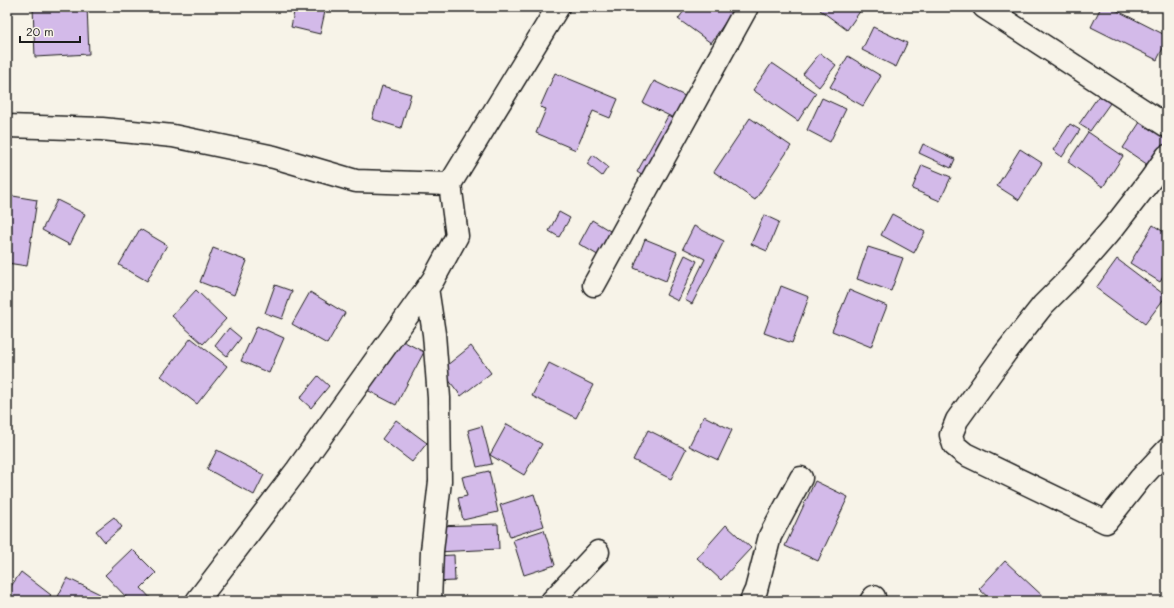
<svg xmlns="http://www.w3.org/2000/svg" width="1174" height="608" viewBox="0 0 1174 608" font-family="Mali,sans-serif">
	<rect width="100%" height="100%" fill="#f7f3e8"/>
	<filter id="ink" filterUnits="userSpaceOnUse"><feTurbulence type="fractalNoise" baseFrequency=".025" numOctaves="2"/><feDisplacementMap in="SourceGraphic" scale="8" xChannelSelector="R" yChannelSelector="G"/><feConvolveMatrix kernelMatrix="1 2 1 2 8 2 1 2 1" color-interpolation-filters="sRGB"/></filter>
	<g filter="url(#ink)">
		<path fill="#d3bae9" stroke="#1c1c1c" d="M 33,7 L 87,7 L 89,54 L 35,57 Z
			M 295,7 L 326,7 L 320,34 L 291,27 Z
			M 687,7 L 728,7 L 733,11 L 711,43 L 678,19 Z
			M 822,7 L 863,7 L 847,30 L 820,10 Z
			M 1101,7 L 1110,7 L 1167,36 L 1167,40 L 1157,60 L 1091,27 Z
			M 873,27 L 907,43 L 896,67 L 862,50 Z
			M 820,53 L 836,65 L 819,87 L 803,74 Z
			M 848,56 L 881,76 L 863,106 L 830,87 Z
			M 772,63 L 816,93 L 798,121 L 753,90 Z
			M 555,73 L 618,99 L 610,118 L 593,111 L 576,150 L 536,133 L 546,109 L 540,107 Z
			M 654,81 L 687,97 L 676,119 L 643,103 Z
			M 382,86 L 411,94 L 401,128 L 372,119 Z
			M 1102,91 L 1113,99 L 1090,131 L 1079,124 Z
			M 822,98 L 846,109 L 830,142 L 807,130 Z
			M 668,116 L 678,122 L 646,178 L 637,172 Z
			M 1144,116 L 1167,132 L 1167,144 L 1151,167 L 1123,148 Z
			M 750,118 L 791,146 L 755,200 L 714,172 Z
			M 1070,124 L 1080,130 L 1062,157 L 1053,150 Z
			M 1088,132 L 1123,156 L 1103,187 L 1068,162 Z
			M 923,144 L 955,159 L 951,168 L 919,153 Z
			M 1020,149 L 1042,163 L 1019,200 L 997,186 Z
			M 593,155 L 608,167 L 602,176 L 587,164 Z
			M 922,165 L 951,177 L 940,201 L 912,189 Z
			M 7,195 L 37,200 L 27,266 L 7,263 Z
			M 57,200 L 85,214 L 70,245 L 42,230 Z
			M 559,212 L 570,218 L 559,237 L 549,231 Z
			M 892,214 L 925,232 L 914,253 L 881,235 Z
			M 764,215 L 779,222 L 767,251 L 751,244 Z
			M 592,220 L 615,234 L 601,257 L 579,244 Z
			M 1153,225 L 1167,234 L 1167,270 L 1160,282 L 1130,263 Z
			M 694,226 L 724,241 L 692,304 L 685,300 L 705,259 L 683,248 Z
			M 140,229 L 167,245 L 147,281 L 119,265 Z
			M 645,239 L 677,252 L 666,281 L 634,268 Z
			M 868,247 L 903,258 L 891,291 L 857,279 Z
			M 213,248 L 247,261 L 234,295 L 200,282 Z
			M 685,255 L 697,261 L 678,301 L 666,295 Z
			M 1117,259 L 1166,296 L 1145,324 L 1096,288 Z
			M 275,285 L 292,291 L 282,319 L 265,313 Z
			M 781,286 L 809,297 L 792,343 L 764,333 Z
			M 196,290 L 226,319 L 203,344 L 172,316 Z
			M 849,290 L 887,306 L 871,347 L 832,331 Z
			M 310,292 L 345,313 L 327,344 L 292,324 Z
			M 257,326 L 284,338 L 269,373 L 241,361 Z
			M 229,328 L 241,338 L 227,356 L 215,346 Z
			M 395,337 L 424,352 L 396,405 L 367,390 Z
			M 191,338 L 227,366 L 197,404 L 161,376 Z
			M 471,346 L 491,373 L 461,396 L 441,370 Z
			M 549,363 L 593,385 L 576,418 L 532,396 Z
			M 318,376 L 329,386 L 311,408 L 300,398 Z
			M 704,416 L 732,430 L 718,460 L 689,446 Z
			M 396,420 L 427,443 L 412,462 L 382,439 Z
			M 507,424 L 542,444 L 524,475 L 490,455 Z
			M 482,426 L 492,464 L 477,467 L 468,430 Z
			M 648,430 L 686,449 L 671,479 L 633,460 Z
			M 217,450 L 264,475 L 254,495 L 207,469 Z
			M 489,471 L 498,512 L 463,520 L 458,498 L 467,496 L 462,477 Z
			M 815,481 L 848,497 L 818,561 L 785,546 Z
			M 534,494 L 544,526 L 510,537 L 500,505 Z
			M 114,517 L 122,527 L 105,542 L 96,531 Z
			M 498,524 L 499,549 L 436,552 L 435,526 Z
			M 726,525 L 751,548 L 721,580 L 697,558 Z
			M 544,530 L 555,565 L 524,575 L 513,540 Z
			M 132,549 L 156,573 L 141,588 L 153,601 L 130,601 L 105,575 Z
			M 454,555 L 455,581 L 435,582 L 434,556 Z
			M 1005,561 L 1047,600 L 1046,601 L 992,601 L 979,589 Z
			M 21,572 L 51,595 L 46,601 L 7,601 L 7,592 Z
			M 67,578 L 100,594 L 97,601 L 56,601 Z"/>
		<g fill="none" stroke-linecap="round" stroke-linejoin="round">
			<g stroke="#1c1c1c" stroke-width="25">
				<path id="minor" d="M 984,7 L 1167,126
					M 7,126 L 102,129 L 173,136 L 274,157 L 356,181 L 450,184
					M 1167,156 L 1151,179 L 1113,228 L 1066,282 L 1043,305 L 1006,352 L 957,420 L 951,435 L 954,445 L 965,454 L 1106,522 L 1140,479 L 1167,450
					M 594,285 L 747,7
					M 427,288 L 434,334 L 439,398 L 440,481 L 432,551 L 430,601
					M 197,601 L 297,470 L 433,280 L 457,236 L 450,184 L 558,7
					M 552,601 L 598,552
					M 751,601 L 756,590 L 770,536 L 801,478
					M 871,601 L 874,597"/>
			</g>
			<use href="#minor" stroke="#f7f3e8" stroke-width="22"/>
		</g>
	</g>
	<rect width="1174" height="608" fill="none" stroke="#f7f3e8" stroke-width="24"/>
	<rect x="12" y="12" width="1150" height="584" fill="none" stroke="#1c1c1c" stroke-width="1.5" filter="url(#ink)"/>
	<path d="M20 36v6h60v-6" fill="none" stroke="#1c1c1c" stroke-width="2"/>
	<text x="26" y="36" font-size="12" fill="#1c1c1c" stroke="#f7f3e8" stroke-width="3" paint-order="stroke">20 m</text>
</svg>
